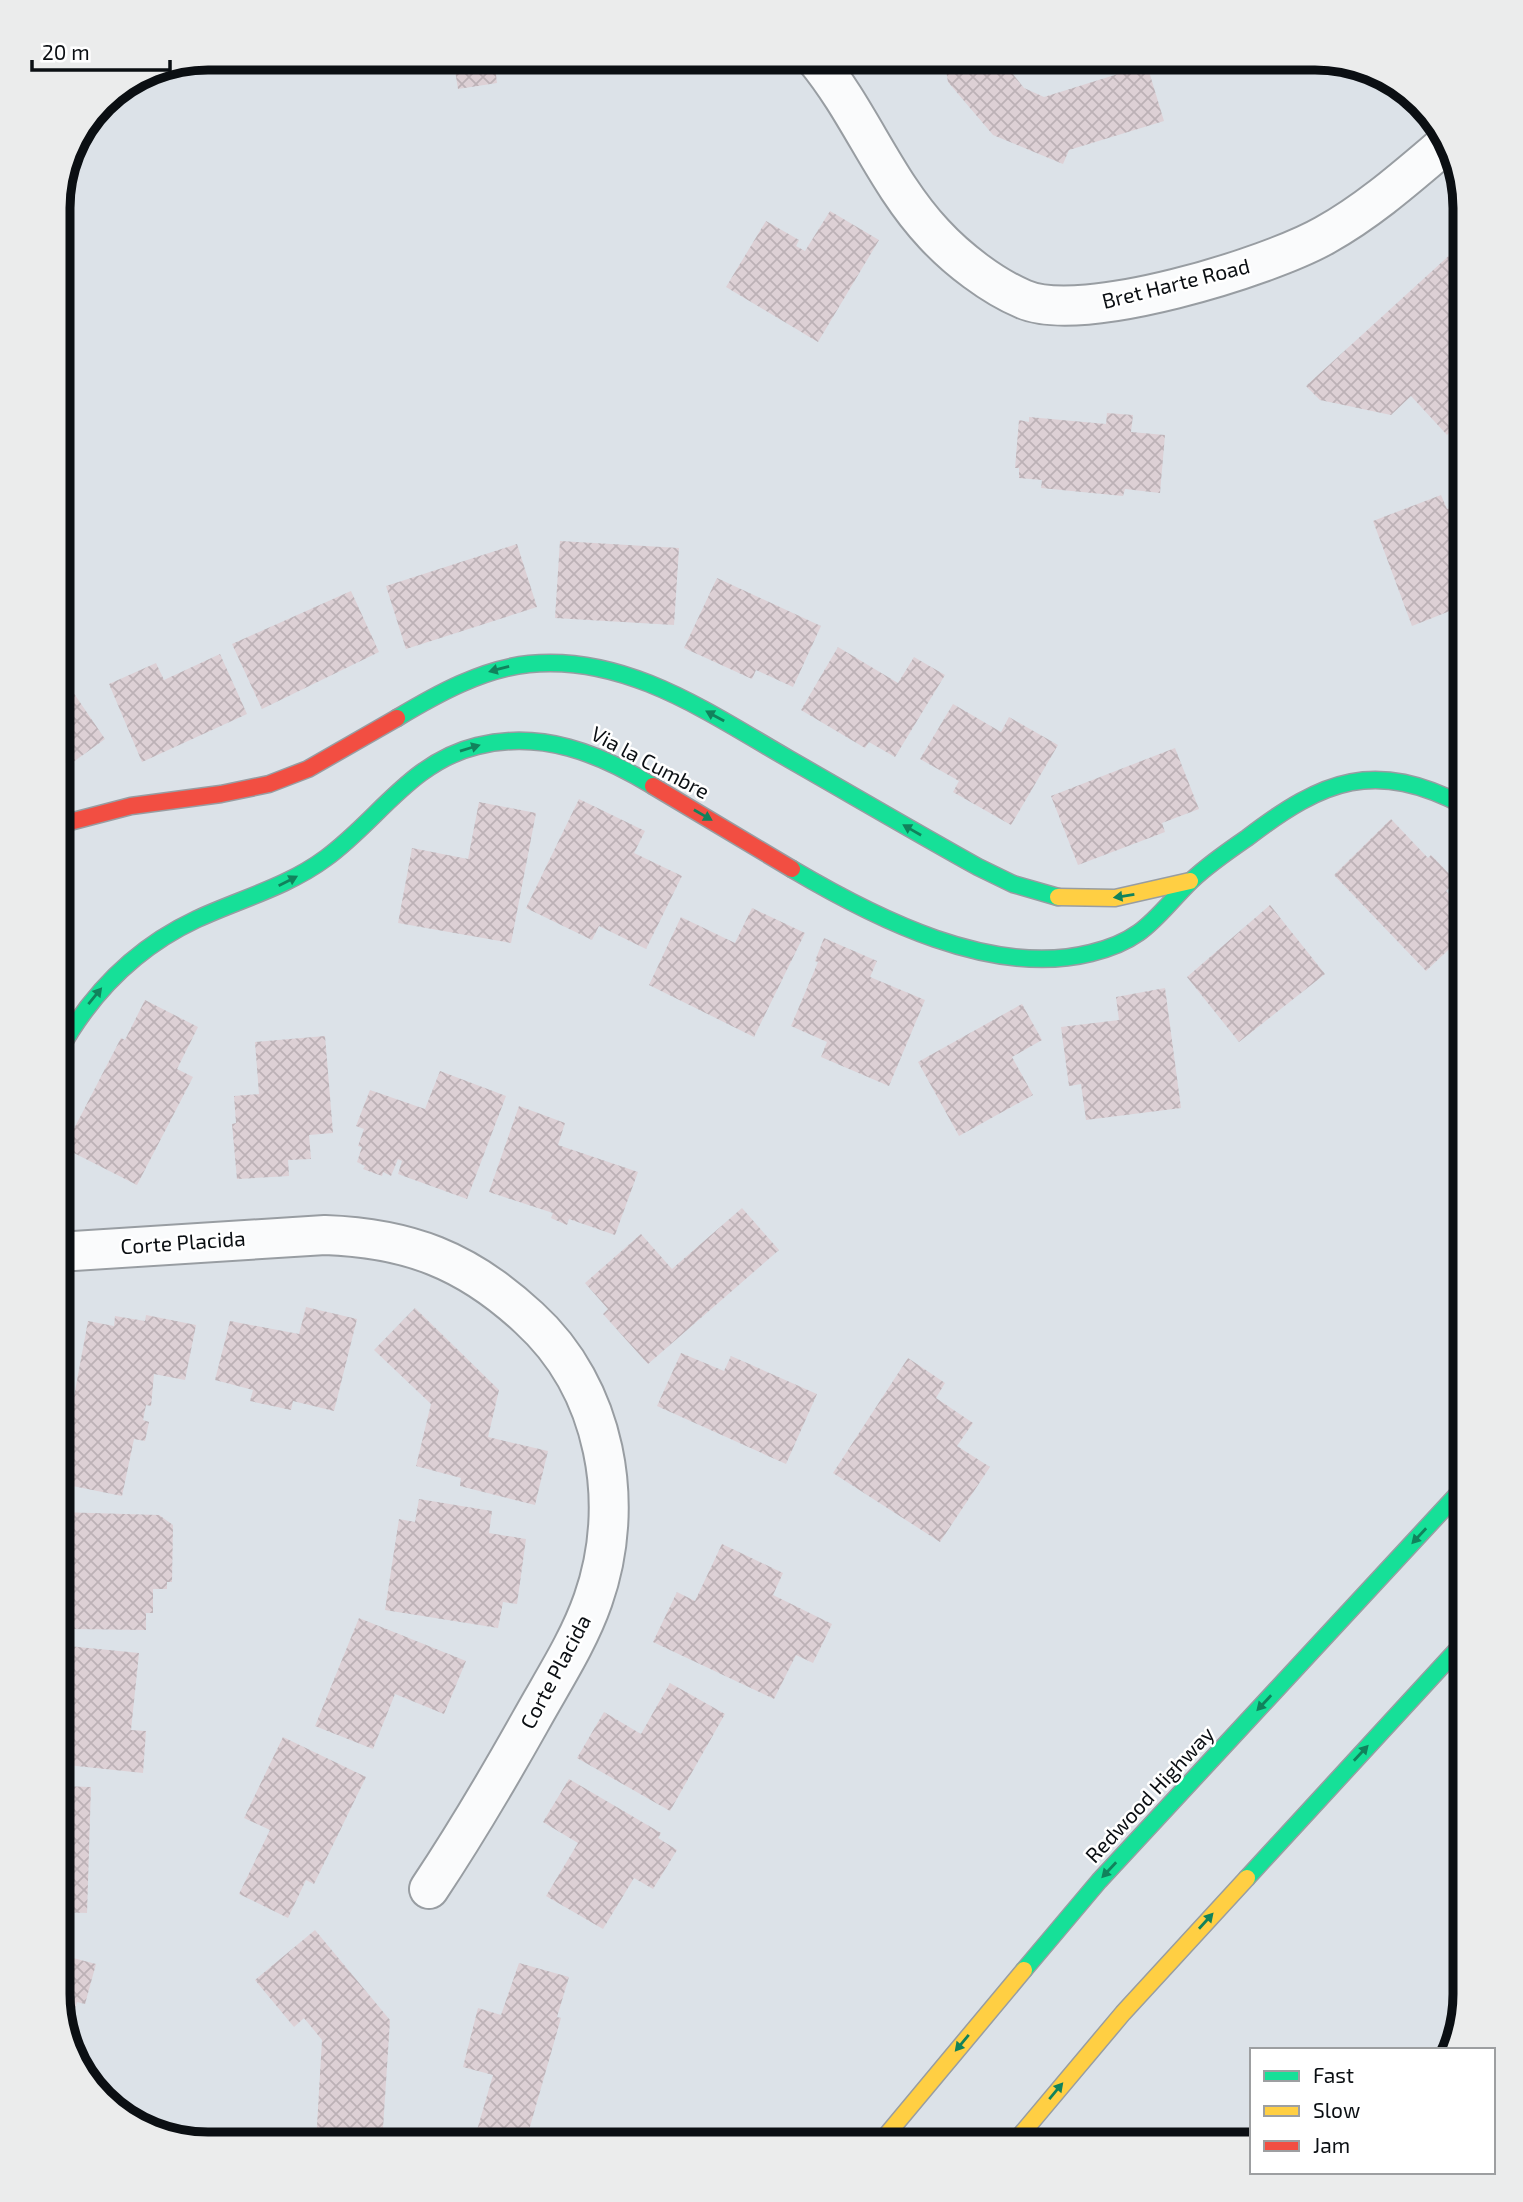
<svg xmlns="http://www.w3.org/2000/svg" width="1523" height="2202" viewBox="0 0 1523 2202" font-family="'Exo 2',sans-serif">
	<defs>
		<pattern id="building-cross-hatch" width="8" height="8" patternUnits="userSpaceOnUse" patternTransform="scale(1.75)"><rect width="8" height="8" fill="#ddd0d5"/><path d="M0 0l8 8M0 8l8-8" fill="none" stroke="#bcb1b6"/></pattern>
	</defs>
	<rect width="100%" height="100%" fill="#dce2e8"/>
	<path fill="url(#building-cross-hatch)" d="M 453,58 L 494,58 L 497,83 L 458,89 Z
		M 944,58 L 1000,58 L 1024,88 L 1044,97 L 1147,65 L 1164,121 L 1069,150 L 1063,164 L 993,135 L 948,82 Z
		M 1312,58 L 1324,58 L 1339,63 L 1319,72 Z
		M 830,211 L 879,240 L 818,342 L 726,287 L 766,221 L 799,240 L 796,246 L 805,251 Z
		M 1465,241 L 1465,417 L 1447,435 L 1411,396 L 1391,415 L 1320,400 L 1306,386 Z
		M 1107,413 L 1133,415 L 1131,432 L 1165,435 L 1160,493 L 1125,489 L 1123,496 L 1041,488 L 1042,480 L 1019,478 L 1019,468 L 1015,468 L 1019,420 L 1029,422 L 1029,417 L 1106,424 Z
		M 1441,495 L 1447,509 L 1465,502 L 1465,605 L 1412,626 L 1373,521 Z
		M 560,541 L 679,548 L 674,625 L 555,618 Z
		M 517,544 L 537,607 L 406,649 L 386,586 Z
		M 717,578 L 821,626 L 793,687 L 756,670 L 752,679 L 684,648 Z
		M 351,591 L 379,652 L 262,709 L 232,644 Z
		M 838,647 L 898,683 L 914,657 L 945,675 L 895,757 L 869,742 L 865,748 L 801,710 Z
		M 220,654 L 247,714 L 142,762 L 109,684 L 156,663 L 164,680 Z
		M 58,670 L 105,739 L 58,773 Z
		M 953,704 L 1001,732 L 1009,717 L 1058,745 L 1011,825 L 953,792 L 959,781 L 920,759 Z
		M 1175,748 L 1199,809 L 1162,823 L 1165,832 L 1078,865 L 1051,796 Z
		M 579,799 L 645,831 L 634,853 L 682,876 L 646,949 L 599,926 L 592,940 L 526,908 Z
		M 479,802 L 536,813 L 511,943 L 398,923 L 412,848 L 468,859 Z
		M 1391,819 L 1428,858 L 1431,855 L 1456,881 L 1446,891 L 1465,911 L 1465,934 L 1426,971 L 1334,875 Z
		M 1270,905 L 1325,974 L 1239,1042 L 1187,977 Z
		M 752,908 L 805,933 L 754,1037 L 649,985 L 681,917 L 735,943 Z
		M 824,938 L 877,961 L 870,977 L 925,1000 L 889,1086 L 821,1057 L 827,1042 L 791,1026 L 818,962 L 815,961 Z
		M 1165,988 L 1181,1108 L 1086,1120 L 1081,1084 L 1069,1086 L 1061,1027 L 1119,1020 L 1116,997 Z
		M 145,1000 L 198,1027 L 177,1069 L 193,1077 L 137,1185 L 64,1148 L 121,1038 L 125,1040 Z
		M 1022,1004 L 1042,1040 L 1012,1057 L 1033,1095 L 959,1136 L 918,1062 Z
		M 325,1036 L 333,1133 L 309,1135 L 311,1159 L 288,1160 L 289,1176 L 237,1179 L 232,1124 L 236,1123 L 234,1096 L 259,1094 L 255,1042 Z
		M 440,1071 L 506,1096 L 467,1199 L 398,1174 L 402,1161 L 398,1159 L 391,1176 L 383,1172 L 382,1176 L 363,1169 L 365,1166 L 357,1162 L 362,1147 L 358,1146 L 364,1129 L 356,1126 L 370,1090 L 425,1109 Z
		M 519,1106 L 565,1123 L 558,1145 L 638,1172 L 615,1235 L 569,1219 L 567,1225 L 551,1218 L 553,1213 L 489,1192 Z
		M 742,1208 L 779,1250 L 648,1364 L 603,1314 L 608,1309 L 585,1283 L 641,1234 L 672,1269 Z
		M 306,1307 L 357,1319 L 334,1411 L 293,1401 L 291,1410 L 250,1401 L 253,1390 L 215,1380 L 230,1321 L 299,1334 Z
		M 415,1308 L 499,1390 L 488,1437 L 548,1451 L 535,1505 L 460,1486 L 461,1478 L 416,1466 L 431,1404 L 374,1350 Z
		M 146,1315 L 196,1325 L 185,1380 L 154,1374 L 151,1406 L 146,1405 L 143,1420 L 149,1422 L 145,1441 L 134,1439 L 122,1496 L 58,1483 L 88,1321 L 114,1326 L 115,1316 L 145,1321 Z
		M 681,1353 L 724,1371 L 731,1356 L 817,1394 L 786,1464 L 657,1406 Z
		M 908,1358 L 945,1383 L 936,1398 L 973,1423 L 957,1446 L 990,1467 L 940,1542 L 833,1473 Z
		M 419,1499 L 492,1511 L 489,1533 L 526,1539 L 517,1604 L 503,1602 L 498,1628 L 385,1610 L 399,1519 L 415,1522 Z
		M 58,1512 L 159,1515 L 173,1525 L 172,1582 L 167,1582 L 167,1589 L 153,1589 L 153,1613 L 146,1613 L 146,1630 L 69,1629 L 69,1564 L 58,1564 Z
		M 722,1544 L 783,1573 L 773,1595 L 832,1624 L 813,1663 L 796,1655 L 774,1699 L 653,1642 L 677,1592 L 695,1601 Z
		M 359,1618 L 466,1661 L 444,1714 L 395,1694 L 373,1749 L 315,1726 Z
		M 58,1645 L 139,1653 L 131,1730 L 146,1731 L 143,1773 L 58,1764 Z
		M 670,1683 L 725,1714 L 670,1811 L 577,1758 L 604,1712 L 641,1734 Z
		M 283,1737 L 366,1777 L 314,1884 L 306,1880 L 288,1918 L 239,1894 L 270,1830 L 244,1818 Z
		M 569,1779 L 661,1833 L 658,1838 L 677,1850 L 653,1889 L 634,1878 L 603,1929 L 546,1896 L 578,1843 L 543,1822 Z
		M 58,1786 L 91,1787 L 87,1913 L 58,1912 Z
		M 315,1930 L 390,2020 L 382,2144 L 316,2143 L 322,2040 L 304,2018 L 294,2027 L 255,1980 Z
		M 58,1954 L 96,1964 L 85,2004 L 77,2002 L 68,2033 L 58,1994 Z
		M 519,1963 L 569,1977 L 557,2017 L 561,2018 L 525,2144 L 473,2144 L 493,2075 L 463,2067 L 478,2008 L 501,2015 Z
		M 119,2110 L 145,2117 L 143,2127 L 133,2124 Z"/>
	<g fill="none" stroke-linecap="round" stroke-linejoin="round">
		<g stroke="#989da2" stroke-width="42">
			<path id="street" d="M 815,58 C 860,112 885,182 934,234 C 957,259 992,286 1023,299 C 1082,325 1269,267 1325,235 C 1370,210 1409,175 1448,142
				M 58,1252 L 325,1235 C 408,1238 467,1260 529,1318 C 606,1388 627,1504 593,1600 C 578,1643 552,1682 530,1722 C 498,1779 465,1835 429,1889"/>
		</g>
		<g stroke="#989da2" stroke-width="19">
			<path id="fast" d="M 397,718 C 437,694 482,669 529,664 C 626,654 709,713 789,759 C 852,795 915,832 978,867 L 1013,884 L 1058,897
				M 792,869 C 875,918 992,978 1091,953 C 1146,940 1156,915 1192,880 C 1209,864 1228,851 1247,838 C 1324,779 1375,759 1465,806
				M 58,1053 C 90,994 135,948 197,919 C 240,899 287,887 326,858 C 378,820 411,762 477,746 C 541,730 599,753 653,786
				M 1247,1878 L 1465,1641
				M 1024,1970 L 1099,1881 L 1465,1486"/>
		</g>
		<g stroke="#989da2" stroke-width="19">
			<path id="slow" d="M 1058,897 L 1115,898 L 1190,881
				M 879,2144 L 1024,1970
				M 1013,2144 L 1123,2013 L 1247,1878"/>
		</g>
		<g stroke="#989da2" stroke-width="19">
			<path id="jam" d="M 653,786 L 792,869
				M 58,825 L 131,806 L 221,794 L 269,784 L 308,769 L 397,718"/>
		</g>
		<use href="#street" stroke="#fafbfc" stroke-width="38"/>
		<use href="#fast" stroke="#16e098" stroke-width="16"/>
		<use href="#slow" stroke="#ffcf43" stroke-width="16"/>
		<use href="#jam" stroke="#f24e42" stroke-width="16"/>
		<g stroke="#afb1b2" stroke-width="8">
			<path id="rail" d="M 1444,2050 L 1453,2038"/>
		</g>
		<use href="#rail" stroke="#fff" stroke-width="5" stroke-dasharray="16" stroke-linecap="butt"/>
	</g>
	<defs><path id="oneway-solid" d="M-6-.8H1V-3.2L6.5 0L1 3.2V.8H-6Z" transform="scale(1.75)"/></defs>
	<g fill="#11825c">
		<use href="#oneway-solid" transform="translate(499 669) rotate(165)"/>
		<use href="#oneway-solid" transform="translate(715 716) rotate(-151)"/>
		<use href="#oneway-solid" transform="translate(470 748) rotate(-17)"/>
		<use href="#oneway-solid" transform="translate(703 815) rotate(30)"/>
		<use href="#oneway-solid" transform="translate(912 830) rotate(-150)"/>
		<use href="#oneway-solid" transform="translate(288 881) rotate(-27)"/>
		<use href="#oneway-solid" transform="translate(1124 896) rotate(171)"/>
		<use href="#oneway-solid" transform="translate(95 996) rotate(-51)"/>
		<use href="#oneway-solid" transform="translate(1419 1536) rotate(133)"/>
		<use href="#oneway-solid" transform="translate(1264 1703) rotate(133)"/>
		<use href="#oneway-solid" transform="translate(1361 1753) rotate(-47)"/>
		<use href="#oneway-solid" transform="translate(1109 1870) rotate(133)"/>
		<use href="#oneway-solid" transform="translate(1206 1921) rotate(-48)"/>
		<use href="#oneway-solid" transform="translate(962 2043) rotate(130)"/>
		<use href="#oneway-solid" transform="translate(1056 2091) rotate(-50)"/>
	</g>
	<g text-anchor="middle" stroke-width="5" stroke-linejoin="round" paint-order="stroke">
		<g font-size="21" fill="#0b0f13" stroke="#fff">
			<text transform="translate(1176 284) rotate(-14)" y="7">Bret Harte Road</text>
			<text transform="translate(650 763) rotate(28)" y="7">Via la Cumbre</text>
			<text transform="translate(183 1243) rotate(-4)" y="7">Corte Placida</text>
			<text transform="translate(556 1672) rotate(-62)" y="7">Corte Placida</text>
			<text transform="translate(1150 1795) rotate(-47)" y="7">Redwood Highway</text>
		</g>
	</g>
	<path d="M0 0H1523V2202H0ZM208 70H1315A138 138 0 0 1 1453 208V1994A138 138 0 0 1 1315 2132H208A138 138 0 0 1 70 1994V208A138 138 0 0 1 208 70Z" fill="#ebecec" fill-rule="evenodd"/>
	<path fill="none" stroke="#0b0f13" stroke-width="9" d="M208 70H1315A138 138 0 0 1 1453 208V1994A138 138 0 0 1 1315 2132H208A138 138 0 0 1 70 1994V208A138 138 0 0 1 208 70Z"/>
	<rect x="1250" y="2048" width="245" height="126" fill="#ffffff" stroke="#9d9fa1" stroke-width="2"/>
	<rect x="1264" y="2071" width="35" height="10" fill="#16e098" stroke="#9d9fa1" stroke-width="2"/>
	<text x="1313" y="2083" font-size="21" fill="#0b0f13">Fast</text>
	<rect x="1264" y="2106" width="35" height="10" fill="#ffcf43" stroke="#9d9fa1" stroke-width="2"/>
	<text x="1313" y="2118" font-size="21" fill="#0b0f13">Slow</text>
	<rect x="1264" y="2141" width="35" height="10" fill="#f24e42" stroke="#9d9fa1" stroke-width="2"/>
	<text x="1313" y="2153" font-size="21" fill="#0b0f13">Jam</text>
	<path d="M32 60v10h138v-10" fill="none" stroke="#0b0f13" stroke-width="3.5"/>
	<text x="42" y="60" font-size="21" fill="#0b0f13" stroke="#ffffff" stroke-width="5" paint-order="stroke">20 m</text>
</svg>
